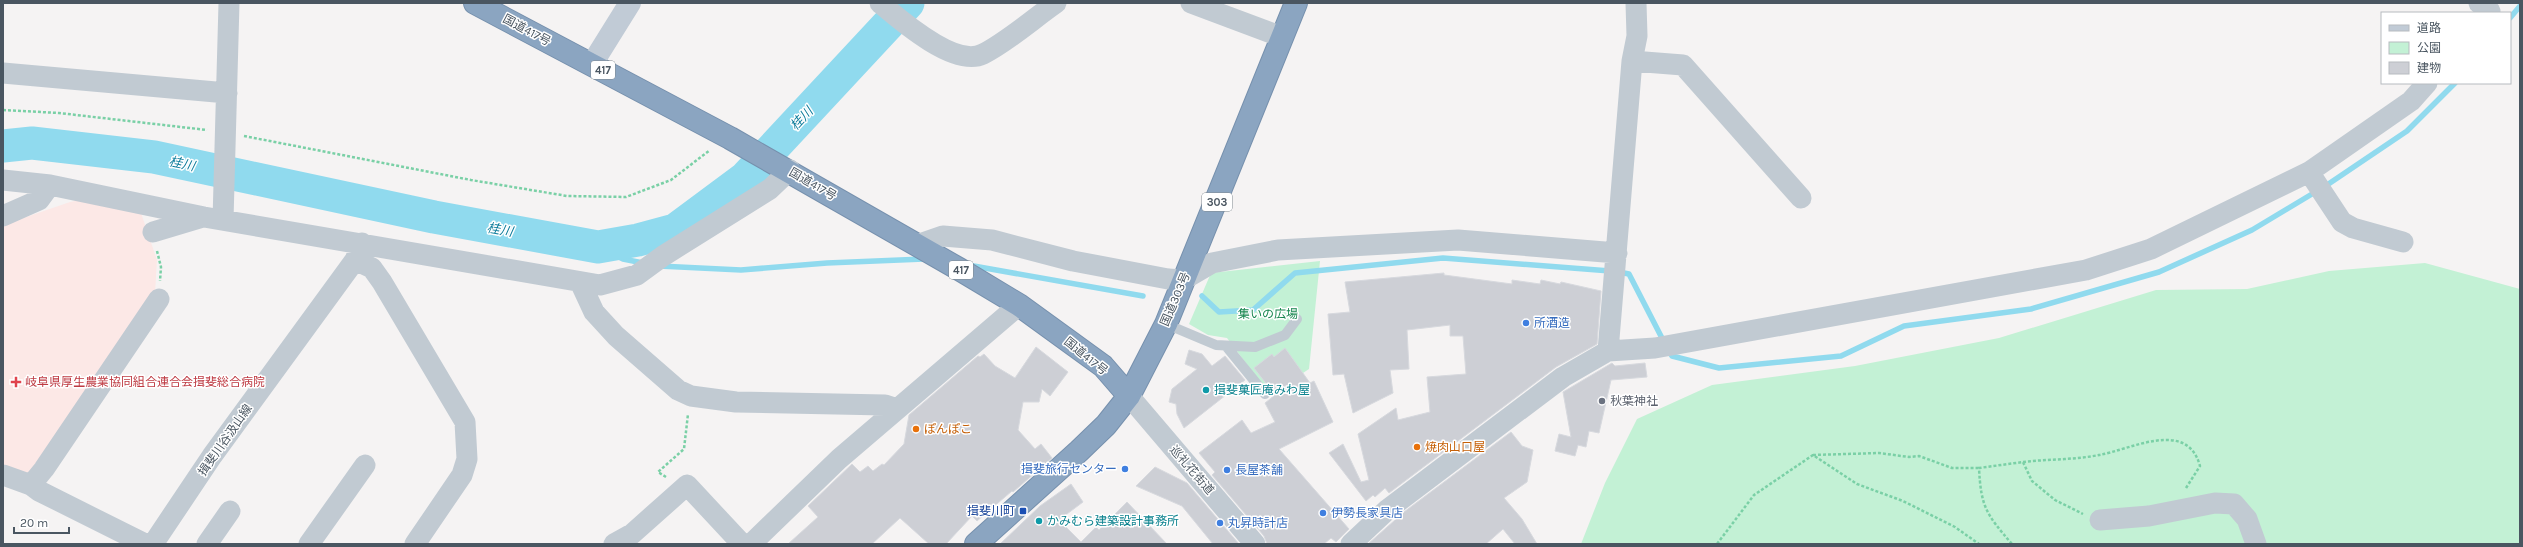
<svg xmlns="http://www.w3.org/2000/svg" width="2523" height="547" viewBox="0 0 2523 547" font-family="Karla,'Noto Sans JP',sans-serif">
	<rect width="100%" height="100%" fill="#f5f3f3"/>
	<path fill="#fce8e6" d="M 86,199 L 140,210 L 157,260 L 155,293 L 27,477 L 3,466 L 3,225 L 70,202 Z"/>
	<path fill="#c3f1d5" d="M 1320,261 L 1309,369 L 1270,395 L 1227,338 L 1208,335 L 1189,324 L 1211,273 Z
		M 2425,263 L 2520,289 L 2520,544 L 1581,544 L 1605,483 L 1637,419 L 1712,385 L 1855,366 L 1999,338 L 2156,290 L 2247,289 L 2329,271 Z"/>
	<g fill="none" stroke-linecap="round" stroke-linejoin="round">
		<path stroke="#90daee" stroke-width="5.5" d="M 2510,18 L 2520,6
			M 2324,187 L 2407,131 L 2455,83
			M 598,247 L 623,259 L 643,263
			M 968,265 L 1143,296
			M 659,266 L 741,270 L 827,263 L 924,259
			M 1619,272 L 1629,274 L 1664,342
			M 1202,296 L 1219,312 L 1253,310 L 1295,273 L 1443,258 L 1610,271
			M 1668,350 L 1672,356 L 1719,368 L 1841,356 L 1904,326 L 2031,309 L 2159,272 L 2252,230 L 2317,191"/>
		<path stroke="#90daee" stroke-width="33" d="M 3,146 L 32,143 L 154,157 L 434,217 L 598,247 L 638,240 L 675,230 L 745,178 L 908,3"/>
	</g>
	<path fill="#cdcfd5" stroke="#d7d9de" d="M 1444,273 L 1444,275 L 1512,284 L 1512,280 L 1540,284 L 1541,280 L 1560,284 L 1561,282 L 1601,291 L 1597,344 L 1556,367 L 1389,493 L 1385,488 L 1375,497 L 1373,495 L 1366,501 L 1329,453 L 1343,444 L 1361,482 L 1369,480 L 1358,434 L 1396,408 L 1398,420 L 1430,412 L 1427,377 L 1466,374 L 1463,336 L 1450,336 L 1450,325 L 1407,330 L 1409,369 L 1390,370 L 1393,393 L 1353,413 L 1344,374 L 1333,375 L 1328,314 L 1350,312 L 1345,282 Z
		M 1036,347 L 1068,372 L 1050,396 L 1042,389 L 1039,402 L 1023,402 L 1018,430 L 1035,449 L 1041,444 L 1052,458 L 1013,492 L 1012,491 L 977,521 L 972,516 L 946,544 L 929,544 L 900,518 L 872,544 L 788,544 L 818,517 L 808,506 L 852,464 L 860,472 L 868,466 L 873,471 L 882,464 L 884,465 L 904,444 L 909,415 L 978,356 L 980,357 L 984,354 L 995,366 L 1015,378 Z
		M 1285,348 L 1310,383 L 1314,381 L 1333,422 L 1279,449 L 1349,529 L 1336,542 L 1331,538 L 1324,544 L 1267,544 L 1264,536 L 1212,475 L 1215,472 L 1199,453 L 1242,420 L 1251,433 L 1275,422 L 1265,403 L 1275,395 L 1254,368 L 1272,354 L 1274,357 Z
		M 1189,350 L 1202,354 L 1212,366 L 1225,356 L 1245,380 L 1184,428 L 1177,414 L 1176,404 L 1169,402 L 1172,389 L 1197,369 L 1185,364 Z
		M 1612,363 L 1615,366 L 1645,363 L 1647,377 L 1611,380 L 1599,433 L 1589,431 L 1586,447 L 1578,445 L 1575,456 L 1555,451 L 1559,434 L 1571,437 L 1563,392 Z
		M 1511,432 L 1522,446 L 1533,450 L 1527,482 L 1504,498 L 1522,519 L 1537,544 L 1515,544 L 1503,529 L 1486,544 L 1368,544 L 1404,512 Z
		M 1155,467 L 1187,483 L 1239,544 L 1213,544 L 1182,506 L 1136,486 Z
		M 1071,484 L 1083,502 L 1059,520 L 1081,542 L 1096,527 L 1099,530 L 1127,502 L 1167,544 L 1000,544 L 1040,506 Z"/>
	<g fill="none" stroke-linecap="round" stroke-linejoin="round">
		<g stroke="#7690ad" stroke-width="24">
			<path id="highway" d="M 475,3 L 730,138 L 959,269 L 1019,305 L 1103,366 L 1129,396
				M 976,544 L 1079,451 L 1106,425 L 1129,396 L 1166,324 L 1296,3"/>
		</g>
		<path stroke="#7ad0a6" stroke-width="2.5" stroke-dasharray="3 2" stroke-linecap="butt" d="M 3,110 L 59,113 L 207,130
			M 244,136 L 471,180 L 567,196 L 626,197 L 671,180 L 710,150
			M 157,251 L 161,267 L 160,281
			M 1813,455 L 1879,453 L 1909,457 L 1919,456 L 1952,468 L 1979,468
			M 2023,462 C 2048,459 2074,460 2099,455 C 2130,450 2187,418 2200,466 L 2186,488
			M 666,477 L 658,472 L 684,449 L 688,414
			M 1717,544 L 1754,495 L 1813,455 L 1857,484 L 1903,501 L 1955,527 L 1979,544
			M 2012,544 C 1986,514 1981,507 1979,468 L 2023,462 L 2032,481 L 2055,500 L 2083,514"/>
		<path stroke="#c1cad2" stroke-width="10" d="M 1166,324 L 1216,345 L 1255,347 L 1285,335 L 1297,319
			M 1226,346 L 1265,394"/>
		<path stroke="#c1cad2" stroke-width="21" d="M 880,3 C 900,20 955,68 983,54 C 1007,42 1033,19 1056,3
			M 1191,3 L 1282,37
			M 2479,3 L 2490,11
			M 1632,61 L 1683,65 L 1801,198
			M 3,73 L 227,93
			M 2309,172 L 2342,222 L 2353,228 L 2403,242
			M 3,180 L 50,185 L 204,217 L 600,285 L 637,275 L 663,256 L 770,189 L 790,170
			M 3,216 L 39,200 L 50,185
			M 223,220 L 229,3
			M 153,232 L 203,217
			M 917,245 L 943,236 L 992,240 L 1073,261 L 1168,279 L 1183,280 L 1212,263 L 1278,250 L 1458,240 L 1617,253
			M 355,260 L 372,268 L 382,282 L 465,422 L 467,459 L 462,475 L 415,544
			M 581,284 L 594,312 L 616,336 L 678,390 L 691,396 L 736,402 L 885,405 L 897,409
			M 1608,351 L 1632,61 L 1637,36 L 1636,3
			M 1129,396 L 1255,544
			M 3,475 L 31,485 L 44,469 L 159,299
			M 31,485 L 39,491 L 145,544
			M 2100,520 L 2149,516 L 2215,503 L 2234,504 L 2247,519 L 2256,544
			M 153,544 L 212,456 L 355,260 L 362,243
			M 207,544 L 230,511
			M 309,544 L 365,465
			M 614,544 L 632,534 L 687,485 L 742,544
			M 751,544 L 839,459 L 1019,305
			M 1351,544 L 1387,510 L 1563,377 L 1608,351 L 1655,348 L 2086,270 L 2151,249 L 2309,172 L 2411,101 L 2427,83"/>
		<path stroke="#c1cbd6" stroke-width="22" d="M 592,64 L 630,3"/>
		<use href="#highway" stroke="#8ba5c1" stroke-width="22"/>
	</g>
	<g fill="#3f7fe0" stroke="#fff" stroke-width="1.5">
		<circle cx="1526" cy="323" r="4"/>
		<circle cx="1125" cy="469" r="4"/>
		<circle cx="1227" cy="470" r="4"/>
		<circle cx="1323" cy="513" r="4"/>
		<circle cx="1220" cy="523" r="4"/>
	</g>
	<path fill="#e0444e" stroke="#fff" stroke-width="1.5" d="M14 376h4v4h4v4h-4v4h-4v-4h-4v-4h4z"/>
	<g fill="#0f9aa8" stroke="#fff" stroke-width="1.5">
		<circle cx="1206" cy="390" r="4"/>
		<circle cx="1039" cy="521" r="4"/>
	</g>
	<circle fill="#6b7280" stroke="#fff" stroke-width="1.5" cx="1602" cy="401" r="4"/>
	<g fill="#e8710a" stroke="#fff" stroke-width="1.5">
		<circle cx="916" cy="429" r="4"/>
		<circle cx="1417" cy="447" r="4"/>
	</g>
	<rect fill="#1a4fb4" stroke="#fff" stroke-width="1.5" x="1019" y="507" width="8" height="8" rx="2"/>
	<g text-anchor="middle" stroke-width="3" stroke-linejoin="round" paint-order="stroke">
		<g fill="#fff" stroke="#808990" stroke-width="1">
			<rect x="591" y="61" width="24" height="18" rx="3"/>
			<rect x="1202" y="193" width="30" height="18" rx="3"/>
			<rect x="949" y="261" width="24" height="18" rx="3"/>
		</g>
		<g font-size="11" font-weight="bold" fill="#4a5661">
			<text x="603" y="74">417</text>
			<text x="1217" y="206">303</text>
			<text x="961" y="274">417</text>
		</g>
		<g font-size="12" fill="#4a5661" stroke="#fff">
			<text transform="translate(527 30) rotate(28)" y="4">国道417号</text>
			<text transform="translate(813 184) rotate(30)" y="4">国道417号</text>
			<text transform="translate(1175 299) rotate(-67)" y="4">国道303号</text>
			<text transform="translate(1086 356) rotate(39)" y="4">国道417号</text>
			<text transform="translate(225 440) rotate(-55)" y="4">揖斐川谷汲山線</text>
			<text transform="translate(1192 470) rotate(49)" y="4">巡礼花街道</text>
		</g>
		<g font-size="12" fill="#17864f" stroke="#fff">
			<text x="1268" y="318">集いの広場</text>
		</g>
		<g font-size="12" fill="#366cbe" stroke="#fff" text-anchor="start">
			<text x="1534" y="327">所酒造</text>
			<text x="1117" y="473" text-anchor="end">揖斐旅行センター</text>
			<text x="1235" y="474">長屋茶舗</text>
			<text x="1331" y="517">伊勢長家具店</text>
			<text x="1228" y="527">丸昇時計店</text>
		</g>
		<g font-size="12" fill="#be3a42" stroke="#fff" text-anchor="start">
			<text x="25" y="386">岐阜県厚生農業協同組合連合会揖斐総合病院</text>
		</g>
		<g font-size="12" fill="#0d838f" stroke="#fff" text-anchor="start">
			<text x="1214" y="394">揖斐菓匠庵みわ屋</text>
			<text x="1047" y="525">かみむら建築設計事務所</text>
		</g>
		<g font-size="12" fill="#5b616d" stroke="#fff" text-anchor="start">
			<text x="1610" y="405">秋葉神社</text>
		</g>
		<g font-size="12" fill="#c56008" stroke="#fff" text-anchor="start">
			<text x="924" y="433">ぽんぽこ</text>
			<text x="1425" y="451">焼肉山口屋</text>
		</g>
		<g font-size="12" fill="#164399" stroke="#fff" text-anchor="end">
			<text x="1015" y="515">揖斐川町</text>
		</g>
		<g font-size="13" font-style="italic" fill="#0c7c9b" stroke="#fff">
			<text transform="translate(801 118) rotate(-47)" y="5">桂川</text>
			<text transform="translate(182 163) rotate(12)" y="5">桂川</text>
			<text transform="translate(500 229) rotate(10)" y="5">桂川</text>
		</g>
	</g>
	<rect width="2523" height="547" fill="none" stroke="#4a5661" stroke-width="8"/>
	<rect x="2381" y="12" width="130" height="72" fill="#ffffff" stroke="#b7bbc0"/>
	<rect x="2389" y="25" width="20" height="6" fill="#c1cbd6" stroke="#b7bbc0"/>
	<text x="2417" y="32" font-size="12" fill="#4a5661">道路</text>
	<rect x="2389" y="42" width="20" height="12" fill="#c3f1d5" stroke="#b7bbc0"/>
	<text x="2417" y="52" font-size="12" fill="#4a5661">公園</text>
	<rect x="2389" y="62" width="20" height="12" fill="#cdcfd5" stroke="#b7bbc0"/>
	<text x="2417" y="72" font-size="12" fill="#4a5661">建物</text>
	<path d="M14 527v6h55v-6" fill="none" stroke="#4a5661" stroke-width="2"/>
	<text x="20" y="527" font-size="12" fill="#4a5661" stroke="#ffffff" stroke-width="3" paint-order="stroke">20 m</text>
</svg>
